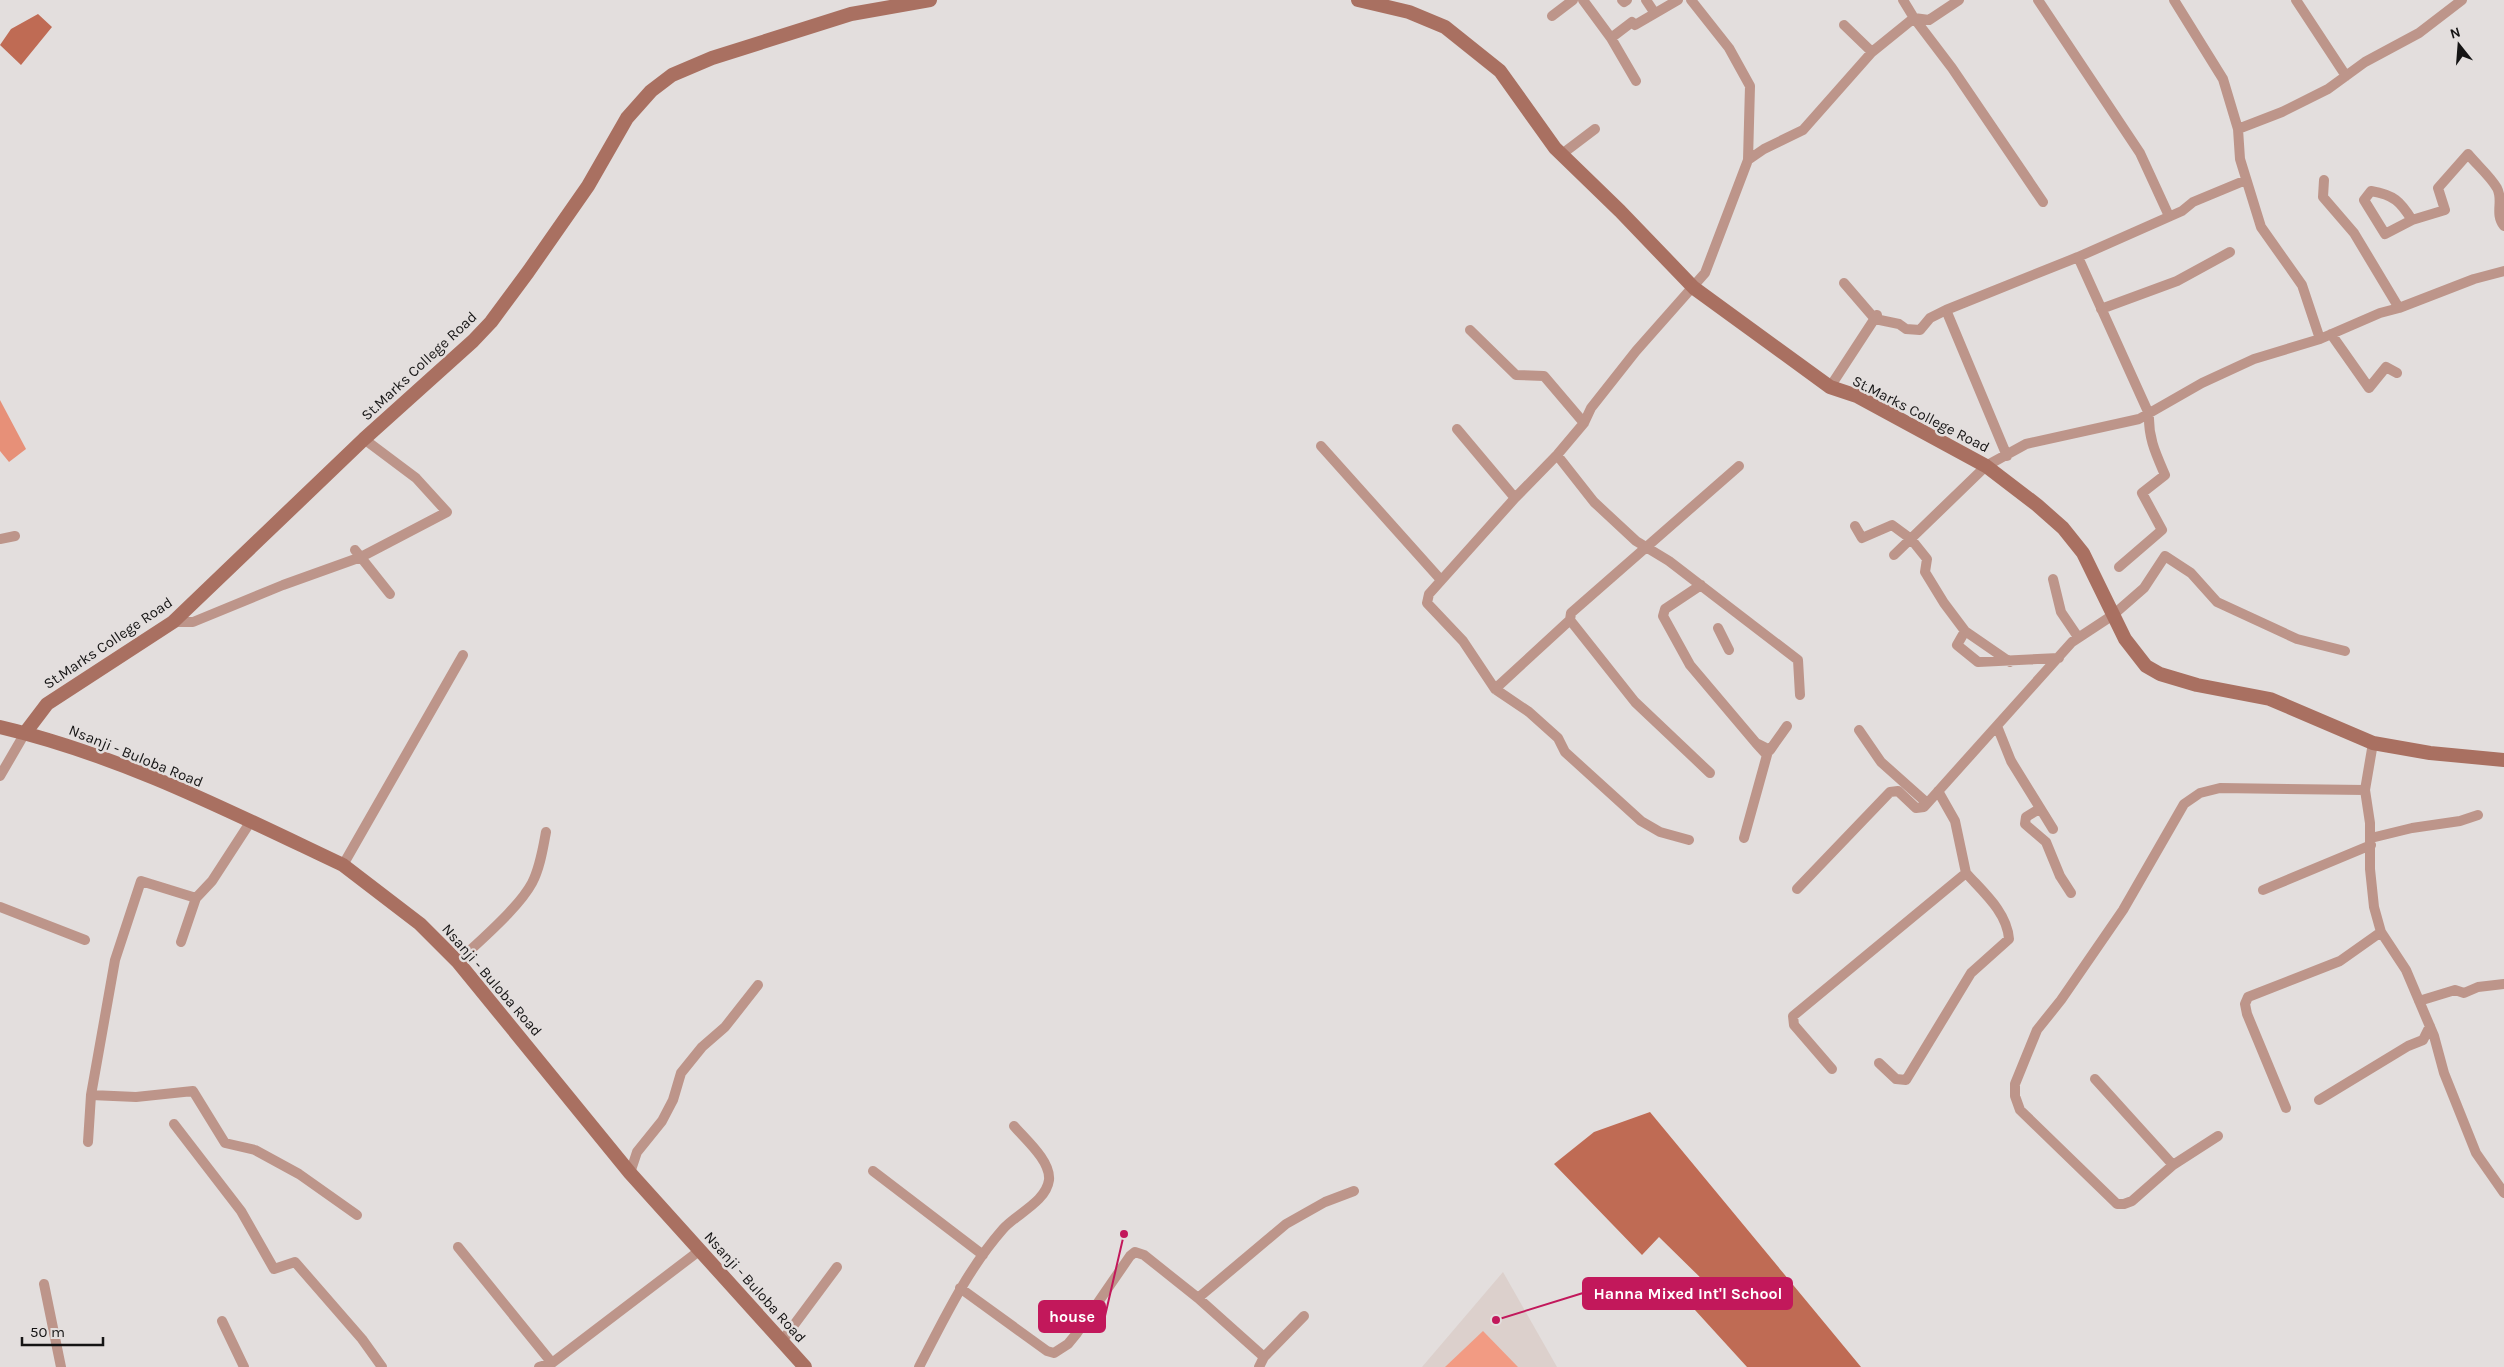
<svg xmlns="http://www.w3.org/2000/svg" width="2504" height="1367" viewBox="0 0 2504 1367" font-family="Karla,sans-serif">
	<rect width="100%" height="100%" fill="#e3dedd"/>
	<path fill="#dcd0cc" d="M 1503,1272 L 1557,1367 L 1422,1367 Z"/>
	<path fill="#f29b83" d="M 1483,1331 L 1518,1367 L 1445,1367 Z"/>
	<path fill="#e79078" d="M 0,400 L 26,449 L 9,462 L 0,451 Z"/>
	<path fill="#bf6b54" d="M 38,14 L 52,27 L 21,65 L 0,45 L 11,29 Z
		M 1650,1112 L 1861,1367 L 1747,1367 L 1695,1310 L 1711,1288 L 1659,1237 L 1642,1255 L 1554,1164 L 1594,1132 Z"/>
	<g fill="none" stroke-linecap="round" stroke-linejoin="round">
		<path stroke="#bd958a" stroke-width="10" d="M 1583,0 L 1611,38
			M 1622,0 L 1624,2 L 1627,0
			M 1646,0 L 1654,12
			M 1691,0 L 1729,48 L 1750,86 L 1748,160
			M 2038,0 L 2140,153 L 2169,216
			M 2174,0 L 2223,79 L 2238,129
			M 2296,0 L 2346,76
			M 1552,16 L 1573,0
			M 1914,18 L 1952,68 L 2043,202
			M 1914,18 L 1929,20 L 1959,0
			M 1844,25 L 1872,52
			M 1636,81 L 1611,38 L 1632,22 L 1635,25 L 1678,0
			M 1562,154 L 1595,129
			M 2324,180 L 2323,197 L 2354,233 L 2399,308
			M 2412,220 L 2385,234 L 2364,200 L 2371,191 C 2394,195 2400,201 2412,220 L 2445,210 L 2438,188 L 2468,154 C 2477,165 2490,176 2497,188 C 2504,201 2494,213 2504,226
			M 2078,257 L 2149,414 C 2148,438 2156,454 2165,475 L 2142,493 L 2162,530 L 2119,567
			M 1844,283 L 1875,319 L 1899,324 L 1906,329 L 1920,330 L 1930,318 L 1946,310
			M 2101,309 L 2177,281 L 2230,252
			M 1470,330 L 1516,375 L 1544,376 L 1584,423
			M 2331,334 L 2369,388 L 2386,367 L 2397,373
			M 2320,339 L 2302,285 L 2261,227 L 2240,159 L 2238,129 L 2282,112 L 2328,89 L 2365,62 L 2419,33 L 2462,0
			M 1830,387 L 1877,315
			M 1457,429 L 1515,498
			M 1321,446 L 1441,580
			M 1557,455 L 1594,502 L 1636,541 L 1669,561 L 1798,660 L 1800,695
			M 2007,456 L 1946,310 L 2078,257 L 2182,211 L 2193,202 L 2246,180
			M 1855,526 L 1862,538 L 1892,525 L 1911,539 L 1927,559 L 1925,572 L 1944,603 L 1965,631 L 2010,662
			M 0,539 L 15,536
			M 355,550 L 390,594
			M 1894,555 L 1986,466 L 2026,444 L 2139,419 L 2202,383 L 2254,359 L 2320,339 L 2380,313 L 2399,308 L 2474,279 L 2504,271
			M 2053,579 L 2061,612 L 2078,637
			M 1701,585 L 1665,609 L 1663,616 L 1690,665 L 1756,743
			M 173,622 L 193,622 L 283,585 L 361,557 L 447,512 L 416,478 L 364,439
			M 1718,628 L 1729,650
			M 1965,631 L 1957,645 L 1978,662 L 2059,658
			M 1495,689 L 1570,620
			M 1997,726 L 2011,761 L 2053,829
			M 1859,730 L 1881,762 L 1927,803
			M 2373,743 L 2365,790 L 2370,823 L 2370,869 L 2374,907 L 2381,932 L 2406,970 L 2434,1036 L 2444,1073 L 2476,1153 L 2504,1193
			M 1710,773 L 1635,702 L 1570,620 L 1571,613 L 1739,466
			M 0,776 L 25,733
			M 2039,809 L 2026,817 L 2025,824 L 2046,842 L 2060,876 L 2071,893
			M 1744,838 L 1767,755 L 1756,743 L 1770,750 L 1787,726
			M 2371,838 L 2412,828 L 2460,821 L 2478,815
			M 1689,840 L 1660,832 L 1641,821 L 1565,752 L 1558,738 L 1529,712 L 1495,689 L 1463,641 L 1427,603 L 1429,594 L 1515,498 L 1557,455 L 1584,423 L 1591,408 L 1636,351 L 1705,273 L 1748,160 L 1764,149 L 1803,130 L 1872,52 L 1914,18 L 1903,0
			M 343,865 L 463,655
			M 1797,889 L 1890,792 L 1898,791 L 1916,808 L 1924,807 L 2072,642 L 2113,615 L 2144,588 L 2165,556 L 2191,573 L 2217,602 L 2297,639 L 2345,651
			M 2263,890 L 2371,845
			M 0,907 L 85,940
			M 181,942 L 196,898 L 212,881 L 251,821
			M 458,962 C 479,941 518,909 532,883 C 540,868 543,848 546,832
			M 2419,1001 L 2455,990 L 2464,993 L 2478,987 L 2504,984
			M 1879,1063 L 1896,1079 L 1906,1080 L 1971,973 L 2009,939 C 2007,912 1983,892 1966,873
			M 1832,1069 L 1794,1025 L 1793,1016 L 1966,873 L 1955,821 L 1938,791
			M 2095,1079 L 2173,1165
			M 91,1095 L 136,1097 L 193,1091 L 225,1143 L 255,1150 L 299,1174 L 357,1215
			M 2319,1100 L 2408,1046 L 2423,1040 L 2430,1026
			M 2286,1108 L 2247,1014 L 2245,1004 L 2248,997 L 2340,961 L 2381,932
			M 174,1124 L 241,1211 L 274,1269 L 295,1262 L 362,1339 L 382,1367
			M 2218,1136 L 2173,1165 L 2132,1201 L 2124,1204 L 2117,1204 L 2020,1110 L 2015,1096 L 2015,1084 L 2037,1030 L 2061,1000 L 2123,910 L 2184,804 L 2200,793 L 2220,788 L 2365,790
			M 88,1142 L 91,1095 L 115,960 L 141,881 L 196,898
			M 873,1171 L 983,1255
			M 630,1173 L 637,1152 L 662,1121 L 673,1100 L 681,1073 L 702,1047 L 725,1027 L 758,985
			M 458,1247 L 552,1363
			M 44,1284 L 61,1367
			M 960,1288 L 1047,1351 L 1054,1353 L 1068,1344 L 1077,1333 L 1130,1256 L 1135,1252 L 1144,1255 L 1198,1298 L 1264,1357
			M 1198,1298 L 1286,1224 L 1325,1202 L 1354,1191
			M 222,1321 L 244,1367
			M 782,1341 L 837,1267
			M 539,1367 L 552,1363 L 699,1251
			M 919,1367 C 944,1319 967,1270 1003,1229 C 1016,1214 1046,1202 1049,1180 C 1051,1161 1025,1139 1014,1126
			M 1259,1367 L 1264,1357 L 1304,1316"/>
		<path stroke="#a97061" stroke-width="14" d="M 1358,0 L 1409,12 L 1445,27 L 1500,71 L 1555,148 L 1620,211 L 1694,288 L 1830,387 L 1857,396 L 1986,466 L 2037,505 L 2063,528 L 2083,553 L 2125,639 L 2146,666 L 2160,674 L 2197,685 L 2270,699 L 2373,743 L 2430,753 L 2504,760
			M 0,727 C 120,755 231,812 343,865 L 420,924 L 458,962 L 630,1173 L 805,1367
			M 25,733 L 47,704 L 173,622 L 364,439 L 473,341 L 491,322 L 528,272 L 588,186 L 627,118 L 651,91 L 672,75 L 712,58 L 851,14 L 930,0"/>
	</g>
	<g text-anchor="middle" stroke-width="5" stroke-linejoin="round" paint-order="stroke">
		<g font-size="15" fill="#151414" stroke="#e3dedd">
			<text transform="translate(419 366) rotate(-43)" y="5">St.Marks College Road</text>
			<text transform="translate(1921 414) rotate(27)" y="5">St.Marks College Road</text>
			<text transform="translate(108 643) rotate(-34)" y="5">St.Marks College Road</text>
			<text transform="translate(136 756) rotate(22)" y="5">Nsanji - Buloba Road</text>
			<text transform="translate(492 980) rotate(49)" y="5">Nsanji - Buloba Road</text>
			<text transform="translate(755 1287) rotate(48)" y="5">Nsanji - Buloba Road</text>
		</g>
	</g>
	<path fill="none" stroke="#c2185b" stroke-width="2" d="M1496 1320L1583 1293M1124 1234L1105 1316"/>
	<g fill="#c2185b" stroke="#e3dedd" stroke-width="2">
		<circle cx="1496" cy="1320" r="5"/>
		<circle cx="1124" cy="1234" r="5"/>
	</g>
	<g fill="#c2185b" stroke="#c2185b" stroke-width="2">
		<rect x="1583" y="1278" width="209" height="31" rx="5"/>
		<rect x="1039" y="1301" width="66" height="31" rx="5"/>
	</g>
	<g font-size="16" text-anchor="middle" font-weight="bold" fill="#fff">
		<text x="1688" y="1299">Hanna Mixed Int'l School</text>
		<text x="1072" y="1322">house</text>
	</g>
	<g transform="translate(2459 45) rotate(343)" stroke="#e3dedd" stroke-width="4" paint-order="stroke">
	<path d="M0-4L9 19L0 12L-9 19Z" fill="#151414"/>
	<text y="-8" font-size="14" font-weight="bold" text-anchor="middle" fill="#151414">N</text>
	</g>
	<path d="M22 1337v8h81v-8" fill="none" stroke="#151414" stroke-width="2.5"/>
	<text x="30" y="1337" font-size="15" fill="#151414" stroke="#e3dedd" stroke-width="4" paint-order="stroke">50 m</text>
</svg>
